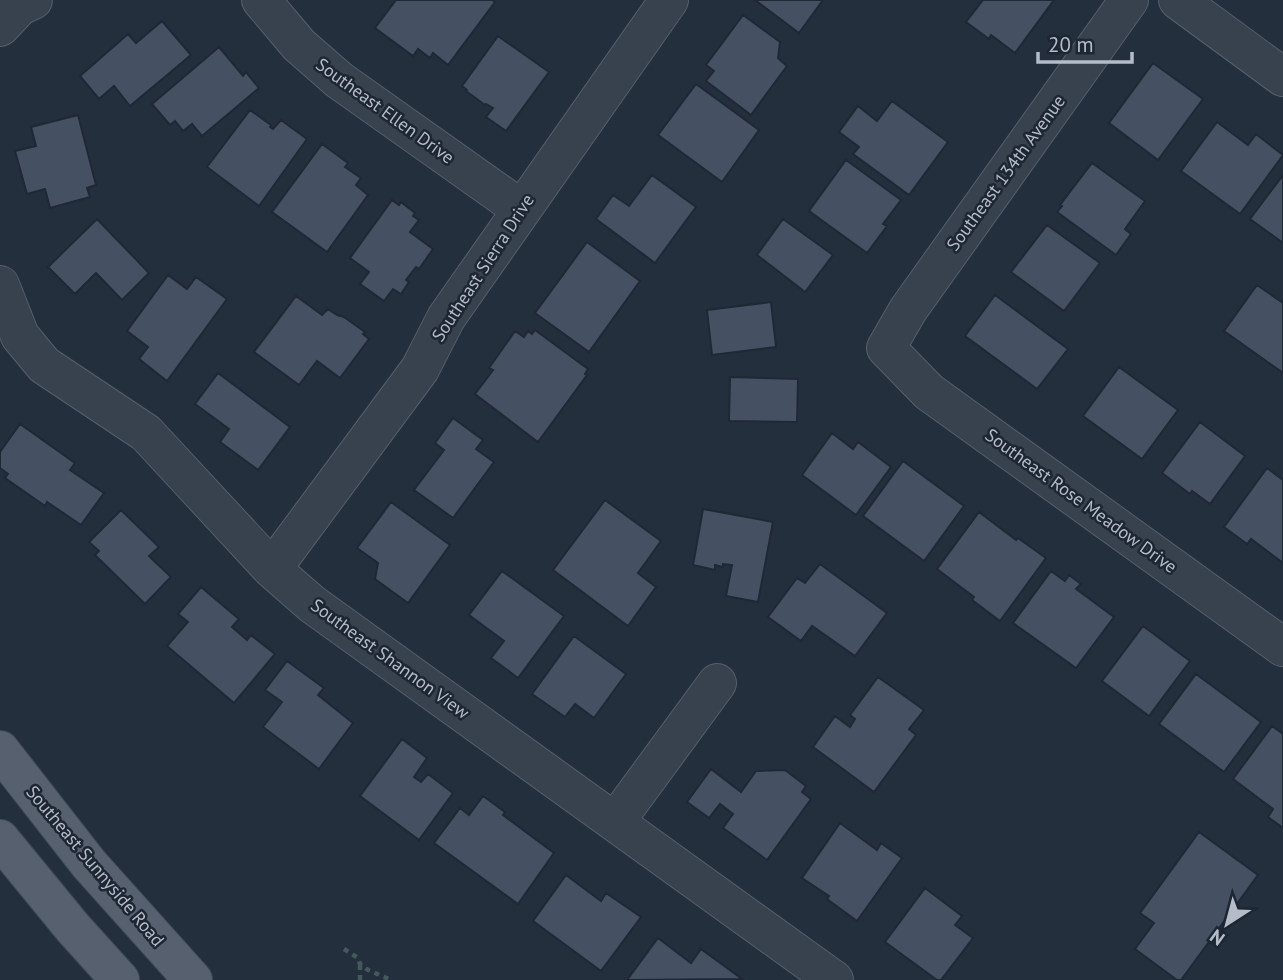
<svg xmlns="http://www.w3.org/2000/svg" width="1283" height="980" viewBox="0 0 1283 980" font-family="'PT Sans',sans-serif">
	<rect width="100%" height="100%" fill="#242f3e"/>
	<path fill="#455162" stroke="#1f2835" stroke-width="2" d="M 396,0 L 492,0 L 495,2 L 448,65 L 433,53 L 430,58 L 418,49 L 413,56 L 375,28 Z
		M 755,0 L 823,0 L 799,33 Z
		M 983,0 L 1054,0 L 1015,53 L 991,35 L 989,39 L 966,22 Z
		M 743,15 L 780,42 L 778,58 L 787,66 L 751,115 L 706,81 L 714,71 L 706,65 Z
		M 162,21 L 191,55 L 130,106 L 114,86 L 99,99 L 80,76 L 128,34 L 136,43 Z
		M 498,36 L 549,72 L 506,131 L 486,117 L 493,108 L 486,104 L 485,105 L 466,91 L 467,90 L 462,86 Z
		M 219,47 L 243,76 L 246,72 L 259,88 L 202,136 L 192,124 L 183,131 L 175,121 L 170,125 L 152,104 Z
		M 1153,63 L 1203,99 L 1158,160 L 1109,123 Z
		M 696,84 L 759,130 L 722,182 L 658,135 Z
		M 892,101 L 948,142 L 909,195 L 853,154 L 859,147 L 839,132 L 858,106 L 877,121 Z
		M 250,110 L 271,125 L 270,127 L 273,129 L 281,120 L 307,139 L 259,206 L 207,167 Z
		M 78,115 L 96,185 L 87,188 L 90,197 L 50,208 L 45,189 L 27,194 L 15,151 L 36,146 L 31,127 Z
		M 1217,122 L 1248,145 L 1256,134 L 1283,155 L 1240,214 L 1181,171 Z
		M 322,144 L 348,163 L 345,167 L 361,178 L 356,185 L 368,195 L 327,252 L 272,212 Z
		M 846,160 L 901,200 L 883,224 L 887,226 L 867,253 L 809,211 Z
		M 1092,163 L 1145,201 L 1125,229 L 1131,234 L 1116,255 L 1057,212 L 1062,206 L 1060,205 Z
		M 652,175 L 696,207 L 655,263 L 596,219 L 613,195 L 629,206 Z
		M 1283,175 L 1283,243 L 1250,219 Z
		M 392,200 L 399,205 L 401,202 L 415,213 L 413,216 L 419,220 L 410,232 L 433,249 L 419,269 L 416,267 L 406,280 L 409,282 L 401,294 L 393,289 L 384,301 L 360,284 L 369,272 L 350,258 Z
		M 97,219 L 149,273 L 122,300 L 96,273 L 75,294 L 48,267 Z
		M 783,219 L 833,255 L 805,292 L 757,255 Z
		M 1047,225 L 1100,263 L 1064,311 L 1011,272 Z
		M 587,242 L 640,281 L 589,352 L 535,313 Z
		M 168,275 L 187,289 L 196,277 L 227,299 L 167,381 L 139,359 L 148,347 L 127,331 Z
		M 1257,285 L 1283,303 L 1283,373 L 1224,331 Z
		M 995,295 L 1068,349 L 1037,389 L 965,336 Z
		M 296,296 L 322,315 L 328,309 L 337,315 L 344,317 L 365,332 L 363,334 L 369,339 L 340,378 L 317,361 L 299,385 L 254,352 Z
		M 771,302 L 776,347 L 712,355 L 707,310 Z
		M 535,330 L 588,369 L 585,374 L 587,375 L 538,442 L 475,394 L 493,370 L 489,368 L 515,331 L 524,337 L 528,331 L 532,334 Z
		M 1119,367 L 1178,410 L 1142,459 L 1083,416 Z
		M 218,373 L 290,427 L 258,470 L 220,442 L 229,429 L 195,404 Z
		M 730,377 L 798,379 L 797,422 L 729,421 Z
		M 453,418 L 483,440 L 476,449 L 494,462 L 453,518 L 414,490 L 444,450 L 435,443 Z
		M 1200,422 L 1245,456 L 1210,504 L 1192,491 L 1190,494 L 1162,473 Z
		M 20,424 L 75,463 L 70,470 L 104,493 L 81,525 L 47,502 L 45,506 L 5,478 L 8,474 L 0,468 L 0,452 Z
		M 832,433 L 853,449 L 858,442 L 891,467 L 856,515 L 802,475 Z
		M 903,461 L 964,506 L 924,561 L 863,516 Z
		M 1267,468 L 1283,480 L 1283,563 L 1251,539 L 1247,544 L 1224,527 Z
		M 605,500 L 661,541 L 638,573 L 656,587 L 628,626 L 553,570 Z
		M 391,502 L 450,545 L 408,603 L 375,579 L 378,563 L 357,548 Z
		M 703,509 L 773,522 L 758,602 L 726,596 L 732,565 L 723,564 L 723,567 L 715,565 L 715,570 L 693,565 Z
		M 121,510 L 159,547 L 149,556 L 171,577 L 145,604 L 95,555 L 99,551 L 89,542 Z
		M 979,512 L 1016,540 L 1018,538 L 1046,558 L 1000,621 L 972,600 L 974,597 L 937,569 Z
		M 820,564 L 887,613 L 855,656 L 812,626 L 801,641 L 768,617 L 797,578 L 805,583 Z
		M 502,571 L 564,616 L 518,678 L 491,658 L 504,641 L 469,615 Z
		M 1051,571 L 1065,581 L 1069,575 L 1081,584 L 1076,589 L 1114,617 L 1076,668 L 1013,623 Z
		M 201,587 L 239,619 L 232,627 L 247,640 L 251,635 L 275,654 L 234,703 L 167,646 L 188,622 L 178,614 Z
		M 1143,626 L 1190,661 L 1149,716 L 1102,681 Z
		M 574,636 L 626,674 L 594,718 L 575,704 L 565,717 L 532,694 Z
		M 287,661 L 324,688 L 318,695 L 353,723 L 319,769 L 263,727 L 282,702 L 265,690 Z
		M 1196,674 L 1261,722 L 1224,772 L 1159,724 Z
		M 878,677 L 924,710 L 909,729 L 916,735 L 874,792 L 813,747 L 835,716 L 850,727 L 855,719 L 850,715 Z
		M 1272,726 L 1283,734 L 1283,828 L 1268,817 L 1273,809 L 1233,779 Z
		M 402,739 L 427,758 L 414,777 L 421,782 L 428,774 L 453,793 L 419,840 L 360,796 Z
		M 711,769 L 741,792 L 756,771 L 785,770 L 806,786 L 802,792 L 811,799 L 767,860 L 723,828 L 733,814 L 720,804 L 709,818 L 687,802 Z
		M 483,796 L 505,812 L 503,815 L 554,853 L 518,904 L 434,843 L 460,808 L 469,815 Z
		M 840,823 L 877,850 L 881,843 L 902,858 L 857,921 L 827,899 L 829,896 L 802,878 Z
		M 1199,832 L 1258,875 L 1181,980 L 1177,980 L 1135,949 L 1154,923 L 1140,913 Z
		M 566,875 L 601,901 L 606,893 L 641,917 L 601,971 L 533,921 Z
		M 925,888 L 962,916 L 955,925 L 973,938 L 941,980 L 937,980 L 885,942 Z
		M 658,938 L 691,963 L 701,949 L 742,979 L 627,980 Z"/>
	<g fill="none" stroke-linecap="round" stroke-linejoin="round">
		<g stroke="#565f6c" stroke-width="40">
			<path id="minor" d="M 261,0 L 299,45 L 339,80 L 521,209
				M 1129,0 L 908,310 L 886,348 L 929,392 L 1283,647
				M 1178,0 L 1283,77
				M 0,27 L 20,6 L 33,0
				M 0,285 L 20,336 L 44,365 L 146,433 L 272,569 L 312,604 L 834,980
				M 272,569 L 420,369 L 446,318 L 669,0
				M 615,822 L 717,683"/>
		</g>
		<g stroke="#414a57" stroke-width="40">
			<path id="major" d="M 0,750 L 89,864 L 193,980
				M 0,839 L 73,928 L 120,980"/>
		</g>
		<path stroke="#44595c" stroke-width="4.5" stroke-dasharray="5 5" stroke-linecap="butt" d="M 344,949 L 358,958 L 360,964 L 368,970 L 391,980
			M 360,980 L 360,965"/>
		<use href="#minor" stroke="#38414e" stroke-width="38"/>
		<use href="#major" stroke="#56606e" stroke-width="38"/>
	</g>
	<g text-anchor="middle" stroke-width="5" stroke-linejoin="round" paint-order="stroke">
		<g font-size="18" fill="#b4bcc9" stroke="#1d2633">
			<text transform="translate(385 111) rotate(36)" y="6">Southeast Ellen Drive</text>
			<text transform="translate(1006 173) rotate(-54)" y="6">Southeast 134th Avenue</text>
			<text transform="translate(483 268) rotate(-57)" y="6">Southeast Sierra Drive</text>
			<text transform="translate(1081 501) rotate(36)" y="6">Southeast Rose Meadow Drive</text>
			<text transform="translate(390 659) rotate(36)" y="6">Southeast Shannon View</text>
			<text transform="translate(95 866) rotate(50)" y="6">Southeast Sunnyside Road</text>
		</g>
	</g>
	<g transform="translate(1227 924) rotate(216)" stroke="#1d2633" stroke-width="5" paint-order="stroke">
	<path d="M0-5L12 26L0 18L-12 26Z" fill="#b4bcc9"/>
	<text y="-10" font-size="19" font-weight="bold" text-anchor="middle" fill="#b4bcc9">N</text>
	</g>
	<path d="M1038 52v10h94v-10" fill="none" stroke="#b4bcc9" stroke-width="3.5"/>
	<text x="1048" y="52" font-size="21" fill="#b4bcc9" stroke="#1d2633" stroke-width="5" paint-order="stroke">20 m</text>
</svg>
